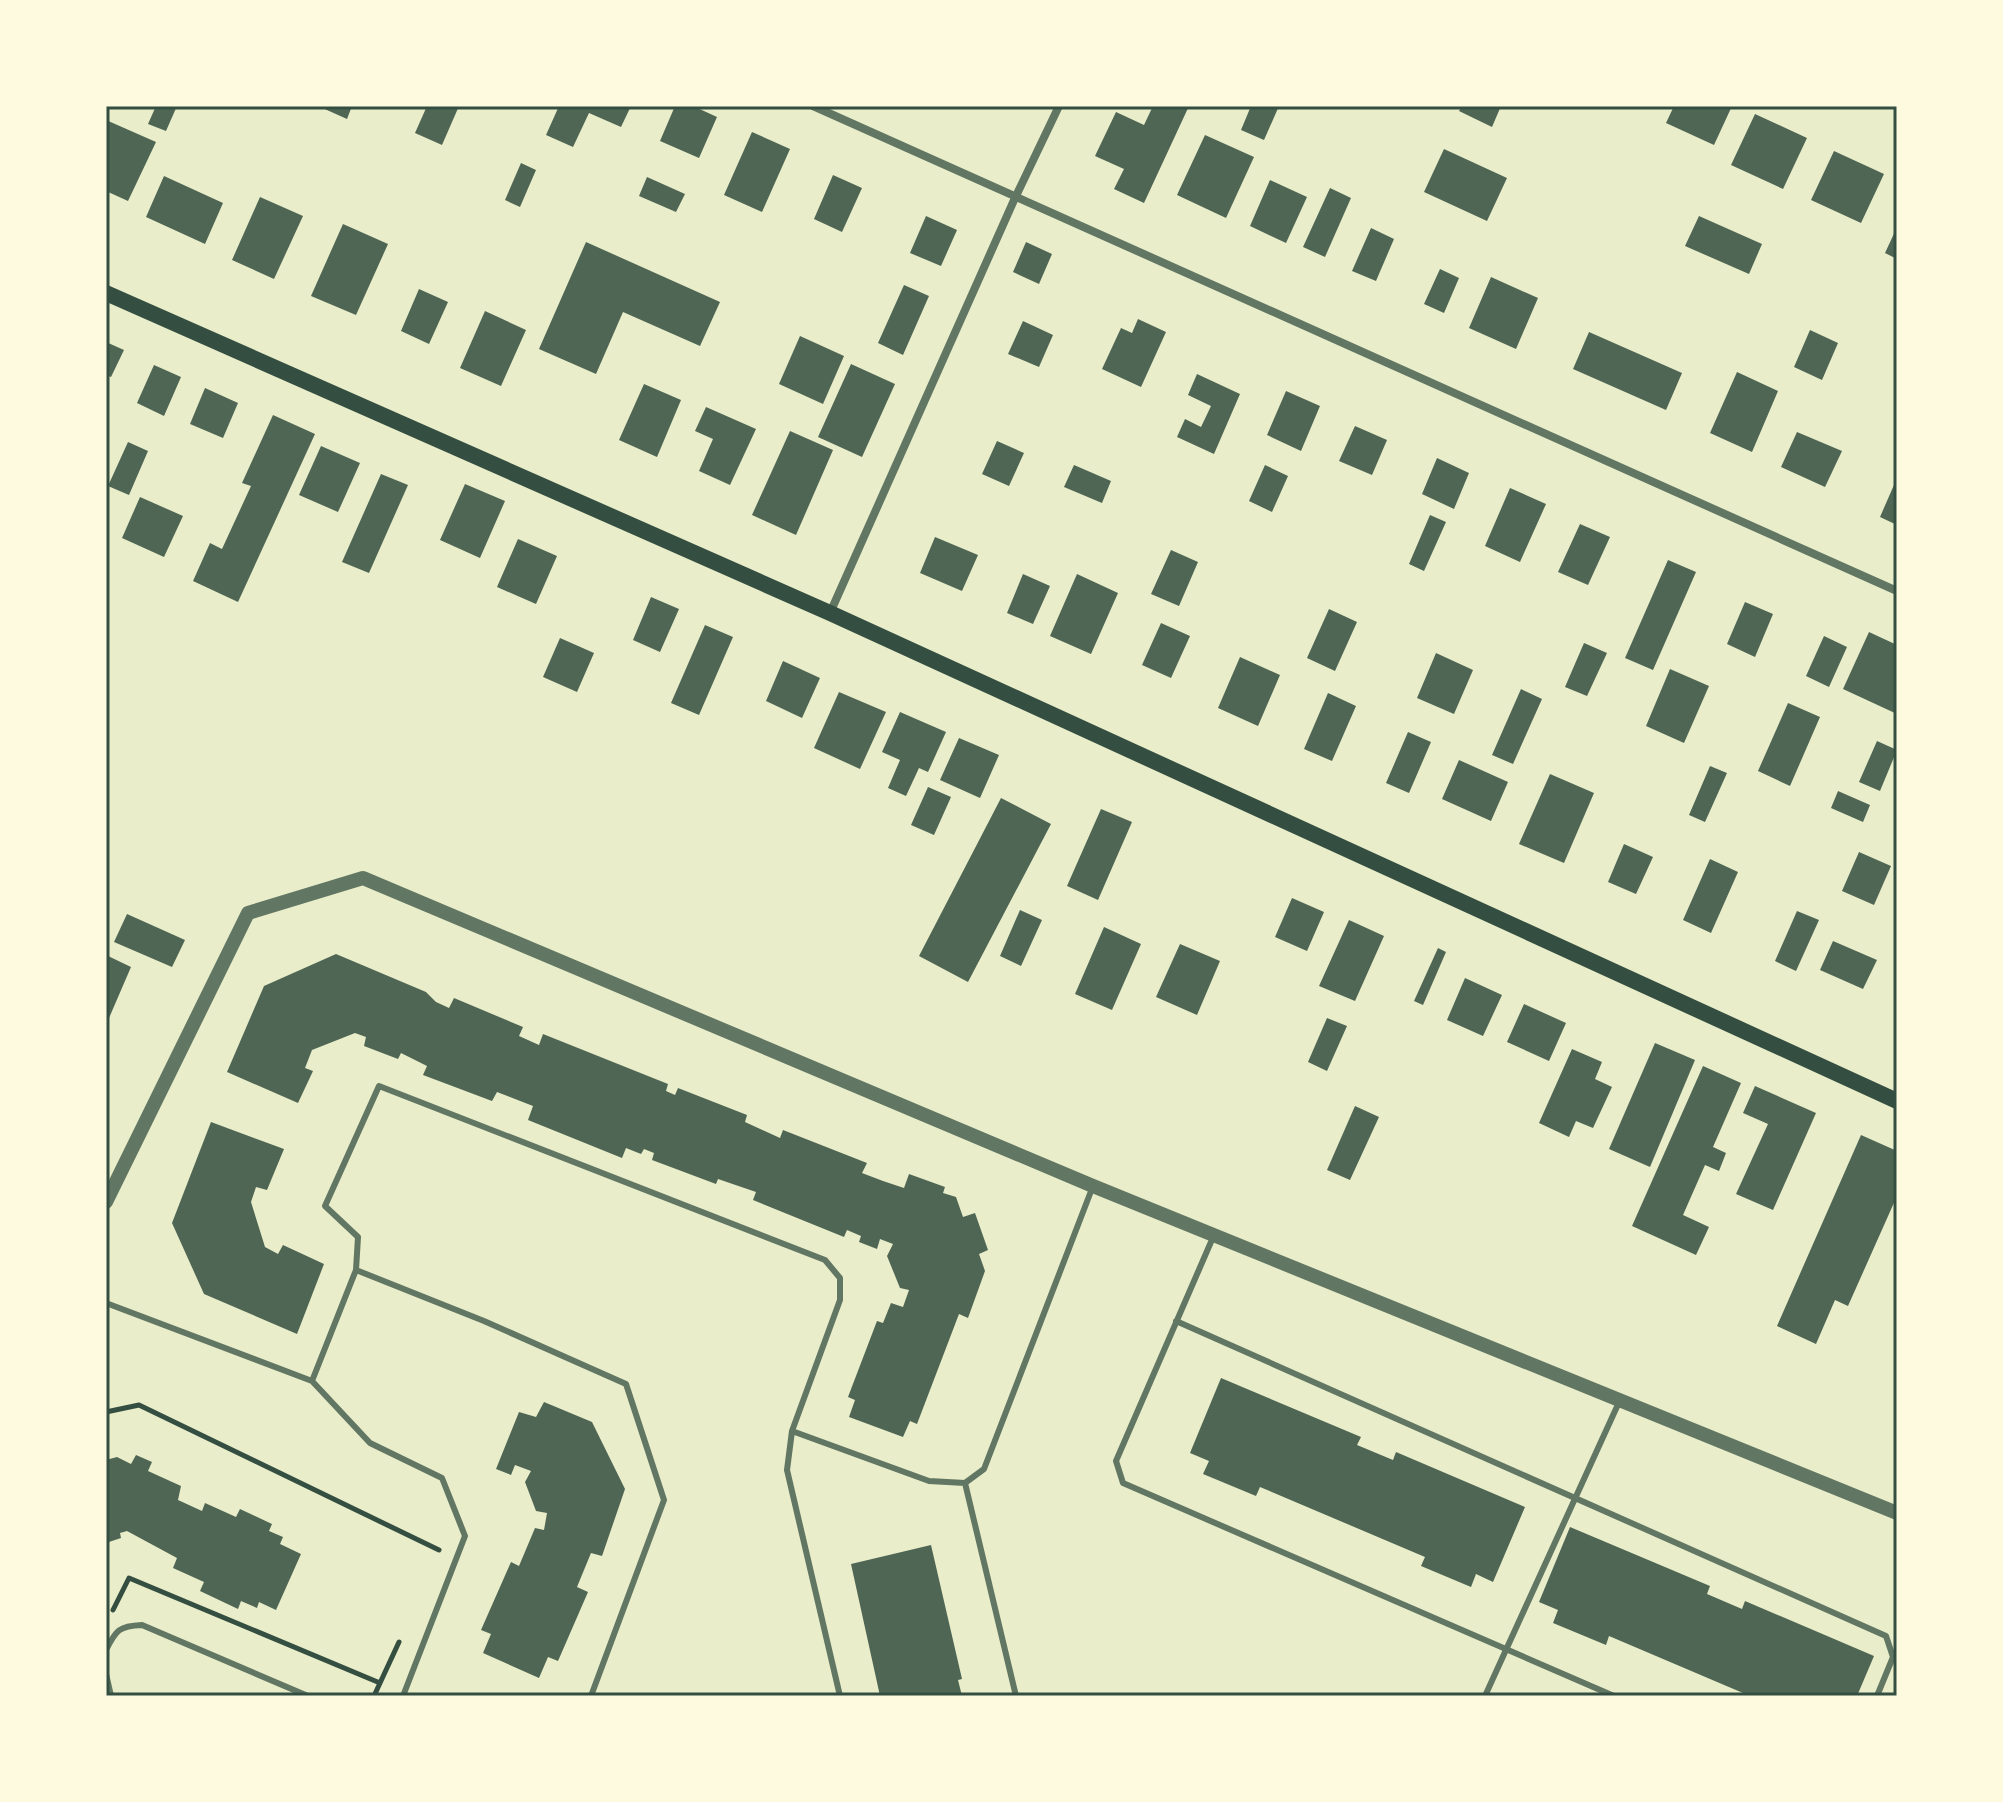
<svg xmlns="http://www.w3.org/2000/svg" width="2003" height="1802" viewBox="0 0 2003 1802" font-family="'PT Sans Narrow',sans-serif">
	<rect width="100%" height="100%" fill="#e9edc9"/>
	<path fill="#4f6655" d="M 156,106 L 177,106 L 166,131 L 148,124 Z
		M 318,106 L 352,106 L 347,119 Z
		M 427,106 L 459,106 L 442,145 L 415,133 Z
		M 559,106 L 631,106 L 621,127 L 589,113 L 573,147 L 546,135 Z
		M 675,106 L 693,106 L 717,117 L 699,158 L 660,141 Z
		M 1153,106 L 1189,106 L 1144,203 L 1114,189 L 1124,169 L 1095,156 L 1116,112 L 1144,125 Z
		M 1251,106 L 1279,106 L 1264,140 L 1241,130 Z
		M 1462,106 L 1501,106 L 1492,127 L 1459,111 Z
		M 1674,106 L 1732,106 L 1714,145 L 1666,123 Z
		M 1755,114 L 1807,138 L 1783,189 L 1731,165 Z
		M 106,120 L 156,142 L 128,201 L 106,191 Z
		M 752,132 L 790,149 L 762,212 L 724,195 Z
		M 1205,135 L 1254,157 L 1226,218 L 1177,195 Z
		M 1444,149 L 1507,178 L 1487,221 L 1424,192 Z
		M 1834,151 L 1884,174 L 1861,223 L 1811,200 Z
		M 521,163 L 536,170 L 520,207 L 505,200 Z
		M 833,175 L 862,188 L 842,232 L 814,219 Z
		M 164,176 L 223,203 L 205,244 L 146,217 Z
		M 647,177 L 685,194 L 676,212 L 639,196 Z
		M 1270,180 L 1307,197 L 1286,243 L 1250,226 Z
		M 1330,188 L 1351,198 L 1325,257 L 1303,247 Z
		M 260,197 L 303,216 L 274,279 L 232,260 Z
		M 926,216 L 957,230 L 941,266 L 910,253 Z
		M 1699,216 L 1762,244 L 1749,274 L 1685,246 Z
		M 343,224 L 388,244 L 356,315 L 311,296 Z
		M 1897,227 L 1897,259 L 1885,253 Z
		M 1371,228 L 1394,239 L 1376,281 L 1352,271 Z
		M 586,242 L 720,302 L 700,346 L 623,312 L 596,374 L 539,349 Z
		M 1026,242 L 1052,254 L 1039,284 L 1013,272 Z
		M 1440,269 L 1459,278 L 1444,313 L 1424,304 Z
		M 1491,277 L 1538,298 L 1516,349 L 1469,328 Z
		M 904,285 L 929,296 L 903,355 L 878,343 Z
		M 419,289 L 448,302 L 429,344 L 401,331 Z
		M 485,311 L 526,330 L 501,386 L 460,368 Z
		M 1138,319 L 1166,332 L 1141,387 L 1102,369 L 1121,328 L 1132,333 Z
		M 1023,321 L 1053,335 L 1039,367 L 1008,354 Z
		M 1810,330 L 1838,343 L 1822,380 L 1794,367 Z
		M 1589,332 L 1682,373 L 1666,410 L 1573,369 Z
		M 800,336 L 844,356 L 823,404 L 779,384 Z
		M 106,342 L 124,350 L 111,377 L 106,375 Z
		M 851,364 L 895,384 L 862,457 L 818,437 Z
		M 154,365 L 181,377 L 164,416 L 137,403 Z
		M 1737,372 L 1778,391 L 1752,452 L 1710,433 Z
		M 1197,374 L 1240,394 L 1214,454 L 1177,437 L 1185,419 L 1201,427 L 1211,406 L 1188,395 Z
		M 644,384 L 681,400 L 657,457 L 619,440 Z
		M 205,388 L 238,403 L 223,438 L 190,424 Z
		M 1286,391 L 1320,406 L 1301,451 L 1267,435 Z
		M 706,407 L 756,429 L 730,485 L 699,471 L 713,439 L 695,431 Z
		M 273,415 L 315,434 L 238,602 L 193,581 L 210,543 L 222,549 L 251,486 L 242,483 Z
		M 1355,426 L 1387,440 L 1372,475 L 1339,461 Z
		M 790,431 L 833,450 L 796,535 L 752,515 Z
		M 1797,432 L 1842,451 L 1825,487 L 1781,467 Z
		M 997,441 L 1024,453 L 1009,486 L 982,474 Z
		M 128,442 L 148,451 L 129,495 L 108,486 Z
		M 321,446 L 360,463 L 338,512 L 299,495 Z
		M 1437,458 L 1469,473 L 1454,509 L 1422,494 Z
		M 1074,465 L 1111,481 L 1102,503 L 1064,487 Z
		M 1265,465 L 1288,476 L 1272,512 L 1249,501 Z
		M 381,474 L 408,485 L 369,573 L 342,562 Z
		M 1897,478 L 1897,525 L 1880,517 Z
		M 465,484 L 505,501 L 480,558 L 440,540 Z
		M 1510,488 L 1546,504 L 1520,562 L 1485,546 Z
		M 140,497 L 183,516 L 164,557 L 122,538 Z
		M 1430,515 L 1446,522 L 1424,571 L 1409,564 Z
		M 1580,524 L 1610,537 L 1588,585 L 1558,572 Z
		M 935,537 L 978,555 L 962,591 L 920,573 Z
		M 518,539 L 557,556 L 536,604 L 497,587 Z
		M 1171,550 L 1198,562 L 1179,606 L 1151,594 Z
		M 1668,560 L 1696,572 L 1653,670 L 1625,658 Z
		M 1023,574 L 1050,586 L 1033,624 L 1007,613 Z
		M 1077,574 L 1118,593 L 1091,654 L 1050,636 Z
		M 651,597 L 679,609 L 660,652 L 633,640 Z
		M 1745,602 L 1773,614 L 1755,657 L 1727,644 Z
		M 1329,609 L 1357,622 L 1335,671 L 1307,658 Z
		M 1161,623 L 1190,636 L 1171,678 L 1142,665 Z
		M 705,625 L 733,637 L 699,715 L 671,703 Z
		M 1869,632 L 1897,645 L 1897,714 L 1843,689 Z
		M 1824,636 L 1847,647 L 1829,687 L 1806,676 Z
		M 560,638 L 594,653 L 577,692 L 543,677 Z
		M 1584,643 L 1607,653 L 1587,696 L 1565,687 Z
		M 1436,653 L 1473,670 L 1454,714 L 1417,698 Z
		M 1240,657 L 1280,675 L 1258,726 L 1218,708 Z
		M 783,661 L 820,678 L 802,718 L 766,701 Z
		M 1670,669 L 1709,686 L 1684,743 L 1646,726 Z
		M 1521,689 L 1542,699 L 1513,764 L 1492,755 Z
		M 839,692 L 886,712 L 860,769 L 814,748 Z
		M 1328,693 L 1356,706 L 1332,761 L 1304,749 Z
		M 1788,703 L 1820,717 L 1790,786 L 1758,771 Z
		M 900,712 L 946,732 L 928,772 L 919,768 L 906,796 L 888,788 L 900,760 L 882,752 Z
		M 1408,732 L 1431,742 L 1409,793 L 1386,783 Z
		M 959,738 L 999,755 L 980,798 L 940,780 Z
		M 1877,741 L 1897,750 L 1880,791 L 1859,782 Z
		M 1459,760 L 1508,782 L 1491,821 L 1442,799 Z
		M 1710,766 L 1727,773 L 1705,822 L 1689,815 Z
		M 1550,774 L 1594,793 L 1564,863 L 1519,844 Z
		M 928,787 L 951,797 L 934,835 L 911,825 Z
		M 1838,791 L 1870,805 L 1863,822 L 1831,808 Z
		M 1001,798 L 1051,824 L 968,982 L 919,956 Z
		M 1101,809 L 1132,822 L 1098,900 L 1067,886 Z
		M 1624,844 L 1653,857 L 1636,894 L 1608,882 Z
		M 1859,852 L 1891,866 L 1874,905 L 1842,891 Z
		M 1710,859 L 1738,872 L 1711,933 L 1683,920 Z
		M 1292,898 L 1324,912 L 1307,951 L 1275,937 Z
		M 1020,910 L 1042,920 L 1021,966 L 1000,956 Z
		M 1797,911 L 1819,920 L 1796,971 L 1775,961 Z
		M 127,914 L 185,940 L 172,967 L 114,942 Z
		M 1349,920 L 1384,936 L 1355,1001 L 1319,986 Z
		M 1104,927 L 1141,944 L 1112,1010 L 1075,994 Z
		M 1833,941 L 1877,960 L 1863,989 L 1820,970 Z
		M 1180,944 L 1220,961 L 1197,1015 L 1156,997 Z
		M 1438,948 L 1446,952 L 1423,1005 L 1414,1001 Z
		M 336,954 L 426,992 L 436,1002 L 449,1008 L 454,998 L 523,1027 L 519,1036 L 539,1045 L 543,1034 L 668,1084 L 666,1091 L 675,1095 L 678,1088 L 747,1115 L 745,1122 L 780,1138 L 783,1130 L 867,1163 L 862,1173 L 883,1181 L 904,1188 L 909,1174 L 945,1187 L 943,1193 L 956,1197 L 963,1217 L 975,1213 L 988,1250 L 979,1254 L 985,1271 L 968,1318 L 959,1314 L 917,1424 L 910,1421 L 903,1437 L 849,1417 L 855,1400 L 848,1397 L 877,1321 L 883,1323 L 891,1303 L 903,1307 L 909,1290 L 900,1288 L 887,1256 L 893,1244 L 880,1239 L 877,1249 L 859,1242 L 861,1236 L 847,1230 L 844,1237 L 753,1200 L 756,1192 L 718,1179 L 716,1184 L 652,1160 L 654,1153 L 644,1149 L 641,1154 L 626,1148 L 622,1158 L 528,1120 L 533,1106 L 497,1092 L 492,1101 L 423,1075 L 427,1066 L 401,1053 L 398,1059 L 364,1046 L 366,1037 L 355,1033 L 312,1050 L 305,1068 L 313,1071 L 298,1103 L 227,1072 L 264,986 Z
		M 106,955 L 131,967 L 106,1025 Z
		M 1465,978 L 1502,995 L 1483,1036 L 1447,1020 Z
		M 1524,1004 L 1566,1023 L 1549,1061 L 1507,1042 Z
		M 1327,1018 L 1347,1026 L 1327,1071 L 1308,1062 Z
		M 1655,1043 L 1695,1060 L 1650,1167 L 1609,1149 Z
		M 1572,1049 L 1602,1062 L 1595,1079 L 1612,1087 L 1593,1128 L 1576,1121 L 1569,1137 L 1539,1123 Z
		M 1703,1066 L 1741,1083 L 1713,1147 L 1726,1153 L 1719,1171 L 1705,1165 L 1683,1215 L 1709,1227 L 1696,1255 L 1632,1226 Z
		M 1755,1086 L 1816,1113 L 1773,1210 L 1736,1194 L 1768,1124 L 1743,1113 Z
		M 1355,1106 L 1379,1117 L 1350,1180 L 1327,1170 Z
		M 211,1122 L 284,1149 L 267,1190 L 256,1187 L 251,1202 L 265,1247 L 278,1254 L 283,1245 L 324,1264 L 297,1334 L 204,1294 L 172,1223 Z
		M 1861,1135 L 1897,1151 L 1897,1196 L 1848,1306 L 1835,1300 L 1816,1344 L 1777,1326 Z
		M 1221,1378 L 1361,1437 L 1357,1445 L 1393,1460 L 1396,1452 L 1525,1507 L 1493,1582 L 1476,1574 L 1471,1587 L 1421,1566 L 1425,1557 L 1260,1487 L 1256,1496 L 1203,1474 L 1209,1461 L 1190,1453 Z
		M 544,1402 L 592,1422 L 625,1489 L 602,1556 L 591,1553 L 577,1587 L 588,1592 L 558,1661 L 548,1657 L 539,1678 L 483,1653 L 491,1634 L 481,1630 L 511,1562 L 519,1566 L 535,1528 L 544,1530 L 547,1513 L 536,1511 L 525,1482 L 531,1471 L 515,1465 L 511,1475 L 496,1469 L 519,1412 L 536,1417 Z
		M 136,1455 L 152,1462 L 148,1471 L 181,1486 L 178,1500 L 202,1511 L 205,1503 L 236,1517 L 240,1509 L 272,1524 L 269,1531 L 283,1537 L 280,1544 L 301,1554 L 276,1610 L 259,1602 L 257,1608 L 241,1601 L 238,1609 L 200,1591 L 204,1582 L 173,1568 L 177,1558 L 127,1531 L 120,1533 L 121,1538 L 106,1543 L 106,1460 L 117,1457 L 131,1464 Z
		M 1570,1527 L 1710,1586 L 1707,1594 L 1742,1609 L 1745,1601 L 1874,1656 L 1857,1696 L 1750,1696 L 1609,1636 L 1606,1645 L 1553,1623 L 1558,1610 L 1539,1602 Z
		M 931,1545 L 962,1679 L 958,1680 L 962,1696 L 899,1696 L 898,1693 L 880,1696 L 851,1564 Z"/>
	<g fill="none" stroke-linecap="round" stroke-linejoin="round">
		<path stroke="#344e41" stroke-width="5" d="M 106,1412 L 139,1405 L 439,1550
			M 113,1610 L 129,1578 L 380,1683 L 399,1642
			M 374,1696 L 380,1683"/>
		<path stroke="#617663" stroke-width="6" d="M 1214,1235 L 1116,1461 L 1123,1483 L 1614,1696
			M 356,1270 L 358,1237 L 325,1206 L 379,1086 L 825,1260 L 840,1278 L 840,1300 L 792,1431 L 929,1481 L 965,1483 L 984,1469 L 1093,1186
			M 106,1303 L 312,1381 L 356,1270 L 484,1321 L 626,1384 L 664,1500 L 591,1696
			M 1176,1321 L 1886,1636 L 1893,1657 L 1877,1696
			M 312,1381 L 370,1443 L 442,1478 L 465,1536 L 403,1696
			M 792,1431 L 787,1470 L 840,1696
			M 965,1483 L 1016,1696
			M 106,1650 C 116,1630 119,1626 142,1625 L 308,1696
			M 106,1674 L 111,1696
			M 1485,1696 L 1620,1400"/>
		<path stroke="#617663" stroke-width="8" d="M 813,106 L 1897,591
			M 830,613 L 1015,198 L 1059,106"/>
		<path stroke="#617663" stroke-width="14" d="M 106,1202 L 248,913 L 363,878 L 1093,1186 L 1897,1513"/>
		<path stroke="#344e41" stroke-width="16" d="M 106,293 L 830,613 L 1897,1101"/>
	</g>
	<rect width="2003" height="1802" fill="none" stroke="#fefae0" stroke-width="216"/>
	<rect x="108" y="108" width="1787" height="1586" fill="none" stroke="#344e41" stroke-width="3"/>
</svg>
